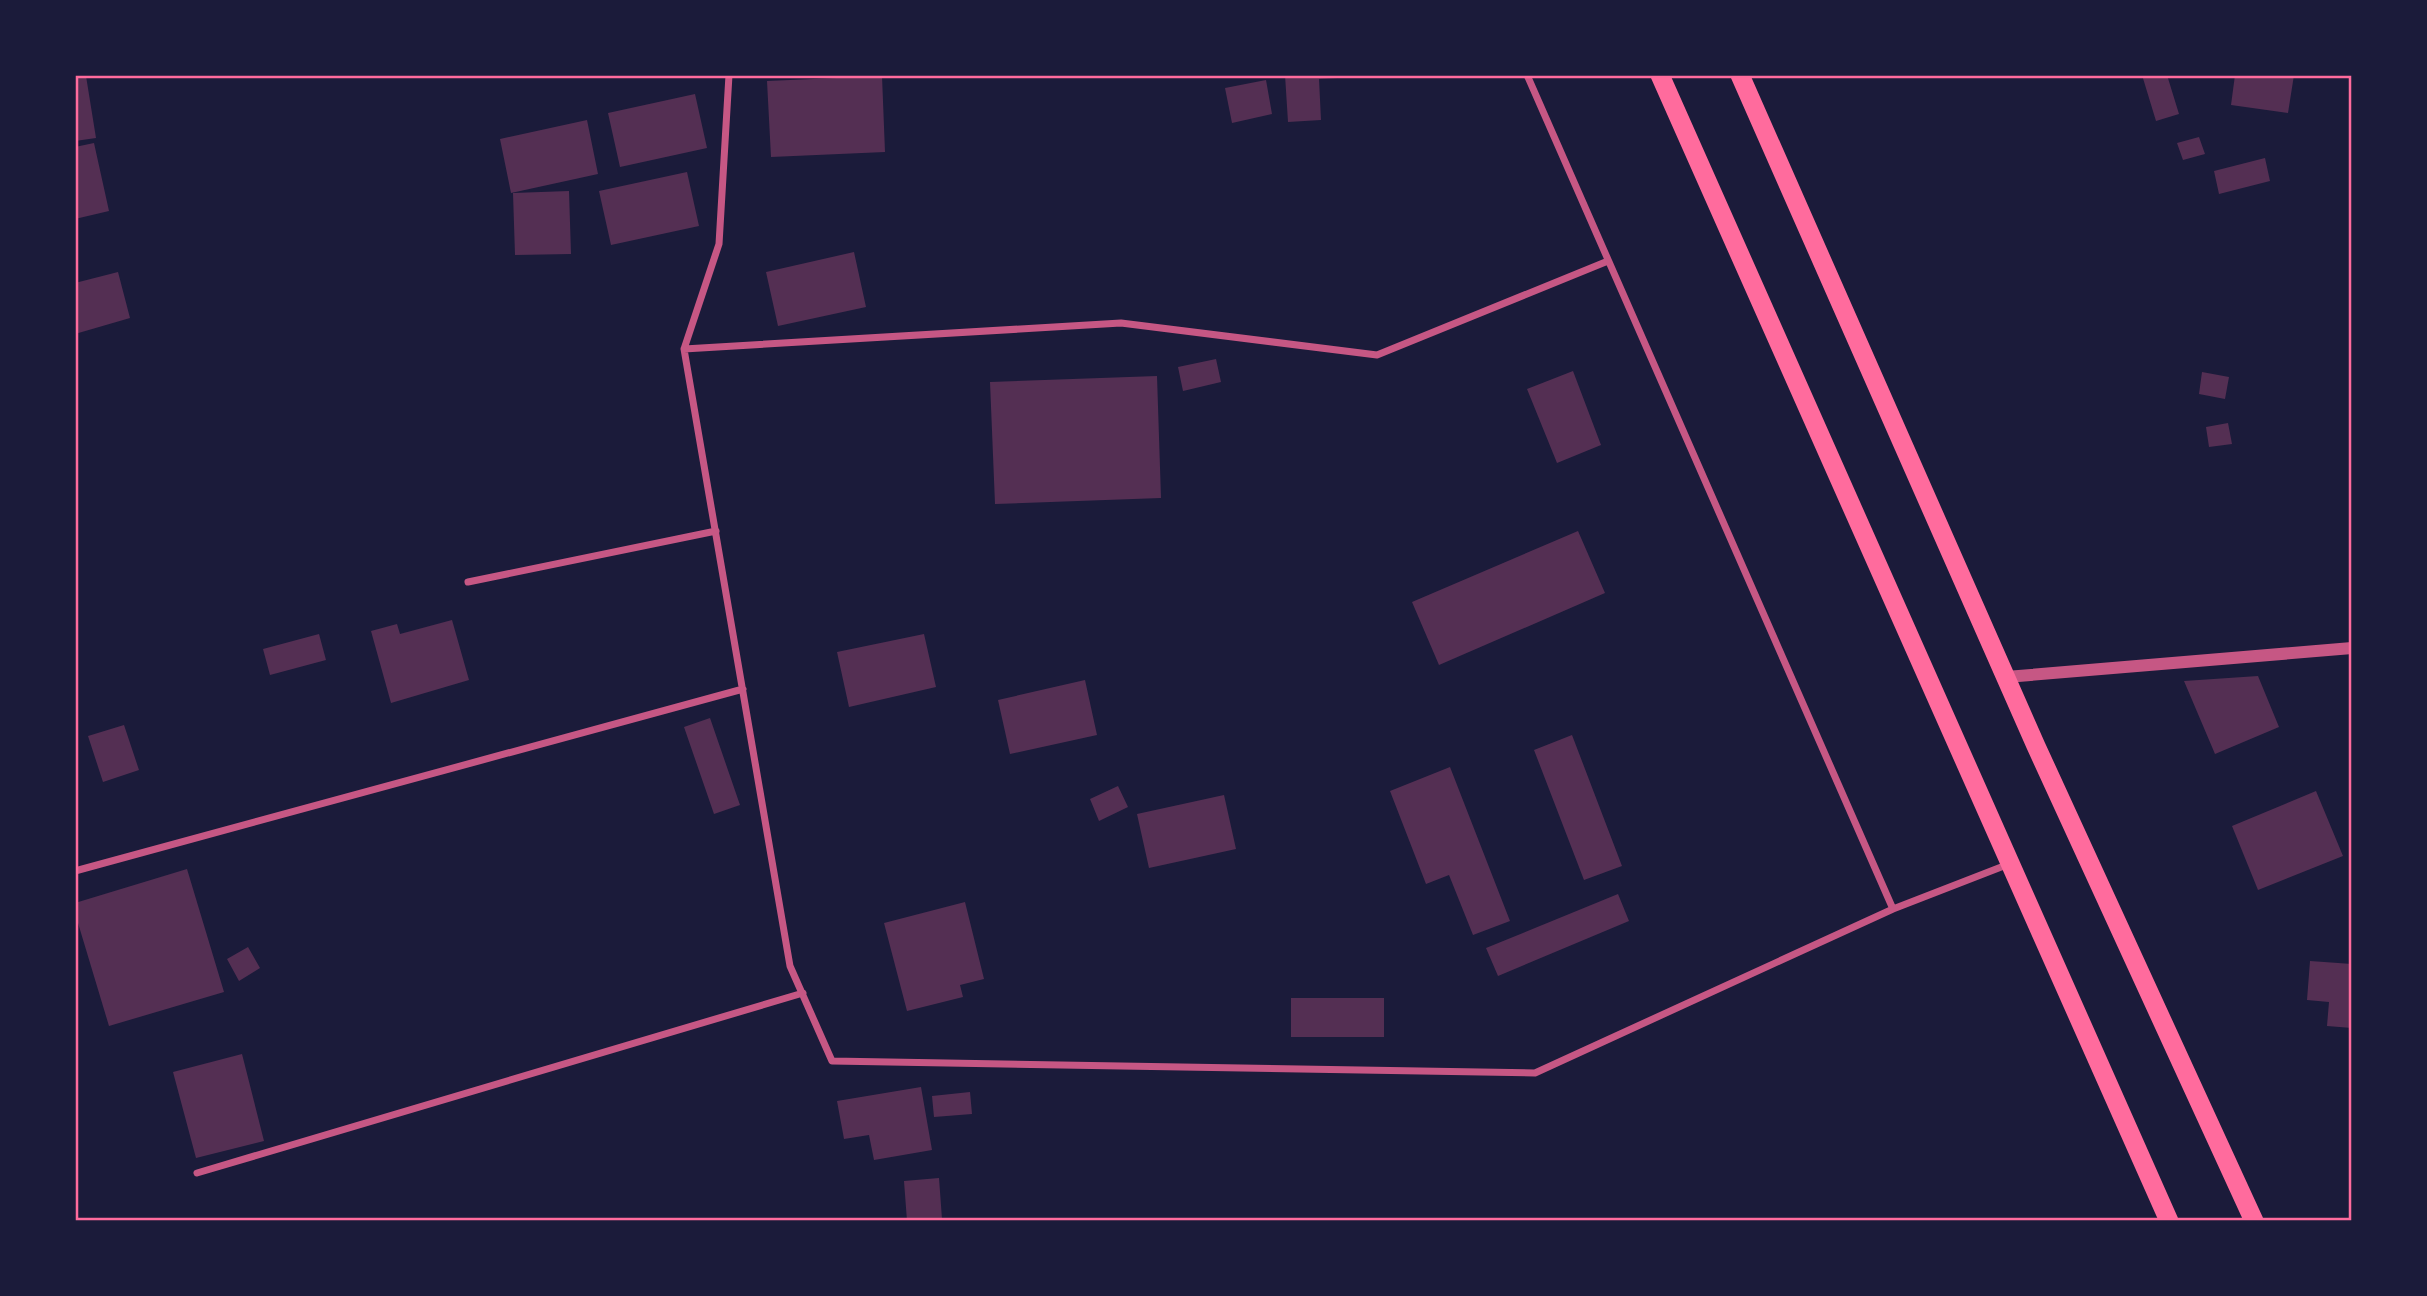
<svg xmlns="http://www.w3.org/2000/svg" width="2427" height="1296" viewBox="0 0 2427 1296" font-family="Cabin,sans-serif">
	<rect width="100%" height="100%" fill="#1b1b3a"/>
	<path fill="#542f53" d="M 1285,75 L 1356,75 L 1356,77 L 1319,79 L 1321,120 L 1288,122 Z
		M 2142,75 L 2167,75 L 2179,114 L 2156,121 Z
		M 2235,75 L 2294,75 L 2288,113 L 2231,105 Z
		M 86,76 L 96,138 L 75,141 L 75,78 Z
		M 882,76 L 885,152 L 771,157 L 767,81 Z
		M 1266,80 L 1272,114 L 1232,123 L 1225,88 Z
		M 695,94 L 707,148 L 620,167 L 608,113 Z
		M 587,120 L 598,174 L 511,193 L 500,139 Z
		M 2199,137 L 2205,154 L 2183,160 L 2177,143 Z
		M 94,143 L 109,211 L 75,219 L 75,147 Z
		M 2265,158 L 2270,181 L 2219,194 L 2214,171 Z
		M 687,172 L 699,226 L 611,245 L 599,191 Z
		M 569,191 L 571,254 L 515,255 L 513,193 Z
		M 854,252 L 866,307 L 778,326 L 766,272 Z
		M 118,272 L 130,318 L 75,334 L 75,283 Z
		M 1216,359 L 1221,382 L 1183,391 L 1178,367 Z
		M 1573,371 L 1601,445 L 1557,463 L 1527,389 Z
		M 2202,372 L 2229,377 L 2225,399 L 2199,394 Z
		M 1157,376 L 1161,498 L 995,504 L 990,382 Z
		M 2228,423 L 2232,444 L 2209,447 L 2206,427 Z
		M 1578,531 L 1605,593 L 1439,665 L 1412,602 Z
		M 452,620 L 469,680 L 391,703 L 371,631 L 397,624 L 400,634 Z
		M 319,634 L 326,660 L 270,675 L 263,649 Z
		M 924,634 L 936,687 L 849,707 L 837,652 Z
		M 2258,676 L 2279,727 L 2215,754 L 2184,681 Z
		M 1085,680 L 1097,735 L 1010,754 L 998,700 Z
		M 710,718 L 740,805 L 714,814 L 684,727 Z
		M 124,725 L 139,770 L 103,782 L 88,736 Z
		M 1572,735 L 1622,866 L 1584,880 L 1534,750 Z
		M 1450,767 L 1510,921 L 1473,935 L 1449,875 L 1426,884 L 1390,791 Z
		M 1118,786 L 1128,807 L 1099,821 L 1090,799 Z
		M 2316,791 L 2343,856 L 2258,890 L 2232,826 Z
		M 1224,795 L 1236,849 L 1149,868 L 1137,814 Z
		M 187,869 L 224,992 L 109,1026 L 75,913 L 75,903 Z
		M 1618,894 L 1629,921 L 1498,976 L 1486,948 Z
		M 965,902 L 984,979 L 960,985 L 963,997 L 907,1011 L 884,923 Z
		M 248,947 L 260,968 L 239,981 L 227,959 Z
		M 2310,961 L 2352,964 L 2352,1028 L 2327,1026 L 2329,1002 L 2307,1000 Z
		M 1291,998 L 1384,998 L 1384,1037 L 1291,1037 Z
		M 242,1054 L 264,1141 L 196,1158 L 173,1072 Z
		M 921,1087 L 932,1150 L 874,1160 L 869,1135 L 844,1139 L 837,1101 Z
		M 970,1092 L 972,1114 L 934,1117 L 932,1096 Z
		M 939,1178 L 942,1219 L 907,1221 L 904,1181 Z"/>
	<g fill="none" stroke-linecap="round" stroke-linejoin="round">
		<path stroke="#c65784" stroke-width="7" d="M 729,75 L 719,244 L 684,349 L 790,966 L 832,1061 L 1535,1073 L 1893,909
			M 1527,75 L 1893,909 L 2009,864
			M 684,349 L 1121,323 L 1377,355 L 1608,261
			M 468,582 L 716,531
			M 75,871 L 743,689
			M 197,1173 L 803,993"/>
		<path stroke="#c65784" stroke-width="12" d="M 2006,677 L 2352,648"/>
		<path stroke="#ff6b9d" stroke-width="19" d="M 1660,75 L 2169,1221
			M 1740,75 L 2036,746 L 2254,1221"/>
	</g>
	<rect width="2427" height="1296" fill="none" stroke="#1b1b3a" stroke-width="154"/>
	<rect x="77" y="77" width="2273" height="1142" fill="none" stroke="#ff6b9d" stroke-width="2.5"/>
</svg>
